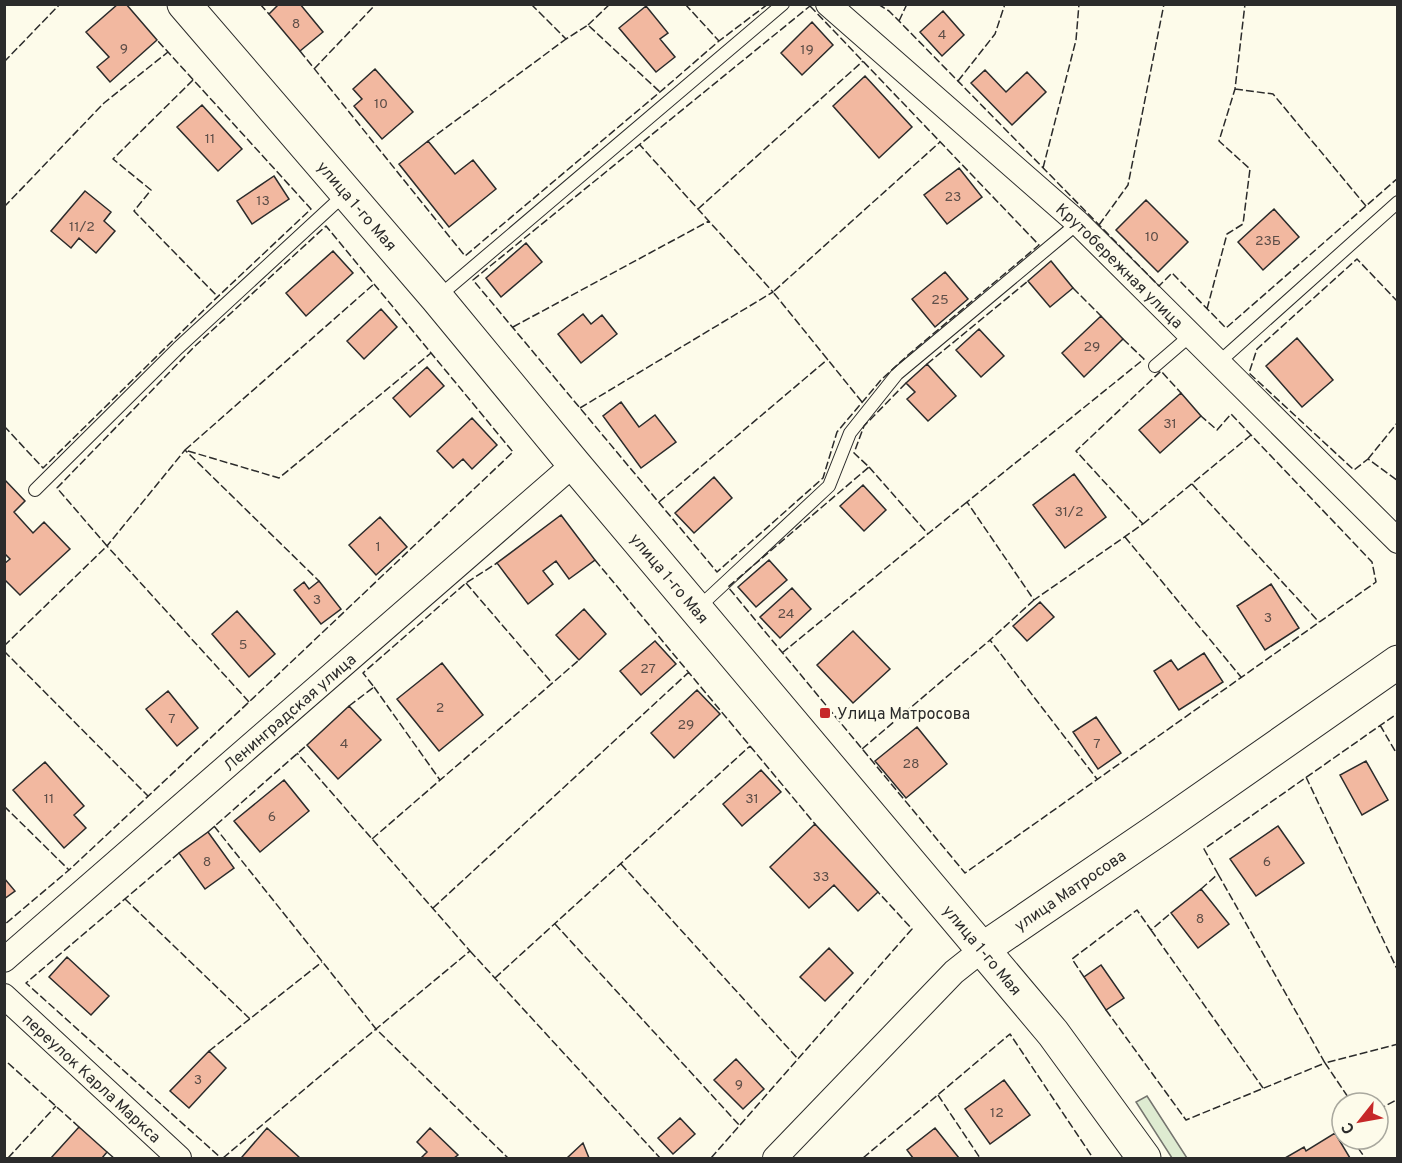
<svg xmlns="http://www.w3.org/2000/svg" width="1402" height="1163" viewBox="0 0 1402 1163" font-family="Overpass,sans-serif">
	<rect width="100%" height="100%" fill="#fdfbea"/>
	<path fill="#deebd1" stroke="#74746e" stroke-width="1.5" d="M 1147,1096 L 1187,1158 L 1172,1158 L 1136,1102 Z"/>
	<path fill="#f2b8a0" stroke="#2b2b2b" stroke-width="1.5" d="M 118,4 L 126,4 L 157,40 L 110,82 L 97,67 L 109,57 L 86,32 Z
		M 279,4 L 300,4 L 323,32 L 300,51 L 269,14 Z
		M 646,6 L 668,33 L 660,39 L 675,57 L 656,72 L 619,28 Z
		M 943,11 L 964,35 L 942,56 L 920,32 Z
		M 812,22 L 833,45 L 802,75 L 781,53 Z
		M 375,69 L 413,112 L 382,139 L 354,106 L 362,99 L 353,89 Z
		M 985,70 L 1006,92 L 1027,72 L 1046,92 L 1012,125 L 971,83 Z
		M 865,76 L 912,127 L 879,158 L 833,106 Z
		M 202,105 L 242,149 L 218,171 L 177,127 Z
		M 428,141 L 455,174 L 473,160 L 496,189 L 449,227 L 399,164 Z
		M 959,168 L 982,197 L 947,224 L 924,195 Z
		M 274,176 L 289,199 L 252,224 L 237,201 Z
		M 85,191 L 111,212 L 104,221 L 115,231 L 96,253 L 79,238 L 71,248 L 51,231 Z
		M 1146,200 L 1188,242 L 1158,272 L 1116,230 Z
		M 1274,209 L 1299,237 L 1263,270 L 1238,242 Z
		M 526,243 L 542,262 L 501,297 L 486,278 Z
		M 333,251 L 353,273 L 306,316 L 286,293 Z
		M 1051,261 L 1073,288 L 1050,307 L 1028,281 Z
		M 945,272 L 968,299 L 935,327 L 912,299 Z
		M 381,309 L 397,327 L 364,359 L 347,341 Z
		M 583,314 L 591,324 L 602,315 L 617,334 L 581,363 L 558,334 Z
		M 1101,316 L 1123,339 L 1084,377 L 1062,353 Z
		M 979,329 L 1004,356 L 981,377 L 956,350 Z
		M 1297,338 L 1333,380 L 1302,407 L 1266,366 Z
		M 927,364 L 956,396 L 928,421 L 907,399 L 915,392 L 906,383 Z
		M 427,367 L 444,386 L 410,417 L 393,398 Z
		M 1181,393 L 1201,416 L 1160,453 L 1139,430 Z
		M 621,402 L 639,427 L 655,415 L 676,442 L 641,468 L 603,416 Z
		M 472,418 L 497,445 L 472,469 L 463,459 L 453,468 L 437,451 Z
		M 1074,474 L 1106,517 L 1065,548 L 1033,505 Z
		M 714,477 L 732,498 L 694,533 L 675,513 Z
		M 4,479 L 25,501 L 14,512 L 33,533 L 44,522 L 70,549 L 20,595 L 4,579 L 4,564 L 10,559 L 4,553 Z
		M 863,485 L 886,510 L 864,531 L 840,506 Z
		M 561,515 L 595,560 L 569,579 L 556,561 L 543,571 L 553,584 L 528,604 L 497,563 Z
		M 380,517 L 407,547 L 376,575 L 349,545 Z
		M 769,560 L 787,580 L 756,607 L 738,587 Z
		M 319,581 L 341,609 L 321,624 L 294,590 L 304,582 L 309,589 Z
		M 1271,584 L 1299,628 L 1265,650 L 1237,606 Z
		M 792,588 L 811,609 L 780,638 L 760,617 Z
		M 1040,602 L 1054,617 L 1027,641 L 1013,626 Z
		M 584,609 L 606,634 L 579,660 L 556,635 Z
		M 237,611 L 275,654 L 249,677 L 212,634 Z
		M 853,631 L 890,669 L 853,703 L 817,665 Z
		M 655,641 L 676,664 L 641,695 L 620,671 Z
		M 1204,653 L 1223,682 L 1179,710 L 1154,671 L 1171,660 L 1178,670 Z
		M 442,663 L 483,715 L 439,751 L 397,699 Z
		M 697,690 L 720,714 L 674,758 L 651,733 Z
		M 168,691 L 198,728 L 177,746 L 146,709 Z
		M 349,706 L 381,740 L 338,779 L 307,745 Z
		M 1096,717 L 1121,753 L 1098,769 L 1073,732 Z
		M 917,727 L 947,764 L 906,798 L 875,761 Z
		M 1366,761 L 1388,800 L 1362,815 L 1340,775 Z
		M 45,762 L 84,806 L 74,815 L 86,828 L 64,848 L 13,790 Z
		M 761,770 L 781,792 L 742,826 L 723,804 Z
		M 284,780 L 309,811 L 260,852 L 234,821 Z
		M 815,824 L 878,892 L 858,911 L 834,885 L 809,908 L 770,867 Z
		M 1278,826 L 1304,863 L 1256,896 L 1230,859 Z
		M 208,832 L 234,868 L 205,889 L 179,853 Z
		M 4,878 L 15,891 L 4,899 Z
		M 1201,889 L 1229,924 L 1198,948 L 1171,913 Z
		M 829,948 L 853,973 L 825,1001 L 800,977 Z
		M 67,957 L 109,996 L 91,1015 L 49,977 Z
		M 1101,965 L 1124,998 L 1106,1010 L 1084,977 Z
		M 209,1051 L 226,1068 L 189,1108 L 170,1091 Z
		M 736,1059 L 764,1089 L 743,1109 L 714,1080 Z
		M 1004,1080 L 1030,1115 L 990,1144 L 965,1109 Z
		M 680,1118 L 695,1134 L 673,1154 L 658,1138 Z
		M 79,1127 L 107,1152 L 102,1158 L 51,1158 Z
		M 267,1128 L 300,1158 L 244,1158 L 242,1157 Z
		M 430,1128 L 458,1155 L 454,1158 L 421,1158 L 427,1152 L 417,1142 Z
		M 935,1128 L 959,1158 L 913,1158 L 907,1150 Z
		M 1335,1133 L 1350,1158 L 1285,1158 L 1304,1147 L 1306,1151 Z
		M 583,1143 L 589,1158 L 567,1158 Z"/>
	<g fill="none" stroke-linecap="round" stroke-linejoin="round">
		<g stroke="#2b2b2b" stroke-width="14">
			<path id="lane" d="M 438,297 L 783,4
				M 1218,363 L 1398,202
				M 1155,366 L 1191,335
				M 35,490 L 178,348 L 345,194
				M 698,608 L 829,486 L 850,433 L 897,374 L 1078,223"/>
		</g>
		<g stroke="#2b2b2b" stroke-width="26">
			<g id="street">
				<path id="s1" d="M 828,4 L 1078,223 L 1398,541"/>
				<path id="s2" d="M 4,960 L 574,464"/>
				<path id="s3" d="M 4,996 L 179,1158"/>
				<path d="M 775,1158 L 954,972 L 983,949"/>
			</g>
		</g>
		<g stroke="#2b2b2b" stroke-width="35">
			<g id="secondary">
				<path id="s4" d="M 184,4 L 437,298 L 574,464 L 1053,1033 L 1144,1158"/>
				<path id="s5" d="M 983,949 L 1159,829 L 1398,662"/>
			</g>
		</g>
		<use href="#lane" stroke="#fdfbea" stroke-width="12"/>
		<use href="#street" stroke="#fdfbea" stroke-width="24"/>
		<use href="#secondary" stroke="#fdfbea" stroke-width="33"/>
		<path stroke="#2b2b2b" stroke-width="1.5" stroke-dasharray="8 3" stroke-linecap="butt" d="M 260,4 L 269,14
			M 531,4 L 566,39 L 588,25 L 660,92
			M 685,4 L 719,41
			M 878,4 L 889,11 L 899,21 L 1159,286 L 1172,273 L 1226,328 L 1398,178
			M 810,6 L 1039,245 L 908,355 L 881,380 L 837,432 L 823,478 L 717,572 L 473,280 Z
			M 899,21 L 907,4
			M 588,25 L 610,4
			M 300,51 L 465,256 L 660,92 L 719,41 L 768,4
			M 4,62 L 60,4
			M 314,69 L 376,4
			M 193,80 L 113,159 L 151,190 L 134,211 L 218,297
			M 958,81 L 995,34 L 1005,4
			M 1235,89 L 1273,94 L 1366,206
			M 428,141 L 566,39
			M 1043,168 L 1076,40 L 1079,4
			M 4,207 L 104,103 L 168,52
			M 698,209 L 863,61
			M 1099,225 L 1128,185 L 1164,4
			M 1073,288 L 1101,316
			M 1398,302 L 1357,259 L 1257,349 L 1249,373 L 1354,470 L 1368,459 L 1398,481
			M 1207,309 L 1227,234 L 1243,224 L 1250,169 L 1219,141 L 1235,89 L 1245,4
			M 513,327 L 709,221
			M 1123,339 L 1144,359 L 967,502 L 1034,600 L 1143,524 L 1076,451 L 1161,371 L 1181,393
			M 927,364 L 1028,281
			M 906,383 L 864,426 L 854,453 L 869,467 L 728,587 L 965,873 L 1376,582 L 1372,562 L 1231,414 L 1217,430 L 1201,416
			M 862,402 L 773,292 L 940,142
			M 580,408 L 773,292 L 640,145
			M 4,426 L 43,468 L 210,304 L 311,209 L 157,40
			M 185,450 L 374,284
			M 188,451 L 279,478 L 431,353
			M 1368,459 L 1398,422
			M 869,467 L 928,534
			M 1192,484 L 1319,622
			M 659,502 L 828,359
			M 1143,524 L 1251,435
			M 1125,537 L 1241,677
			M 595,560 L 815,824
			M 466,583 L 552,683
			M 1034,600 L 990,640 L 1097,779
			M 4,646 L 107,546 L 57,488 L 195,346 L 326,226 L 513,452 L 249,702 L 69,870 L 4,925
			M 4,651 L 148,796
			M 782,653 L 967,502
			M 374,687 L 440,780
			M 249,702 L 107,546 L 185,450 L 319,581
			M 349,706 L 374,687 L 363,673 L 466,583 L 497,563
			M 1380,725 L 1398,756
			M 862,749 L 990,640
			M 1306,777 L 1398,971
			M 4,806 L 69,870
			M 214,826 L 376,1029 L 508,1158
			M 208,832 L 307,745
			M 372,839 L 579,660
			M 179,853 L 26,983 L 221,1158
			M 621,864 L 798,1059
			M 1218,874 L 1325,1063 L 1398,1044
			M 1201,889 L 1218,874 L 1204,849 L 1398,713
			M 125,899 L 250,1019
			M 433,908 L 689,672
			M 555,924 L 740,1126
			M 1151,930 L 1263,1088
			M 470,951 L 660,1158
			M 1084,977 L 1072,959 L 1137,910 L 1151,930 L 1171,913
			M 495,978 L 750,746
			M 1106,1010 L 1186,1120 L 1325,1063 L 1352,1103
			M 209,1051 L 322,962
			M 8,1063 L 79,1127
			M 938,1095 L 980,1158
			M 1378,1110 L 1398,1099
			M 1335,1133 L 1342,1130
			M 1352,1139 L 1365,1158
			M 107,1152 L 114,1158
			M 8,1158 L 56,1106
			M 223,1158 L 376,1029 L 470,951 L 297,753
			M 711,1158 L 912,929 L 878,892
			M 863,1158 L 1010,1034 L 1093,1158"/>
	</g>
	<rect fill="#c62828" stroke="#fdfbea" stroke-width="2" x="819" y="707" width="12" height="12" rx="3"/>
	<g text-anchor="middle" stroke-width="4.5" stroke-linejoin="round" paint-order="stroke">
		<g font-size="14" fill="#5d4e48">
			<text x="296" y="28">8</text>
			<text x="942" y="39">4</text>
			<text x="124" y="53">9</text>
			<text x="807" y="54">19</text>
			<text x="381" y="108">10</text>
			<text x="210" y="143">11</text>
			<text x="953" y="201">23</text>
			<text x="263" y="205">13</text>
			<text x="82" y="231">11/2</text>
			<text x="1152" y="241">10</text>
			<text x="1268" y="245">23Б</text>
			<text x="940" y="304">25</text>
			<text x="1092" y="351">29</text>
			<text x="1170" y="428">31</text>
			<text x="1069" y="516">31/2</text>
			<text x="378" y="551">1</text>
			<text x="317" y="604">3</text>
			<text x="786" y="618">24</text>
			<text x="1268" y="622">3</text>
			<text x="243" y="649">5</text>
			<text x="648" y="673">27</text>
			<text x="440" y="712">2</text>
			<text x="172" y="723">7</text>
			<text x="686" y="729">29</text>
			<text x="344" y="748">4</text>
			<text x="1097" y="748">7</text>
			<text x="911" y="768">28</text>
			<text x="49" y="803">11</text>
			<text x="752" y="803">31</text>
			<text x="272" y="821">6</text>
			<text x="207" y="866">8</text>
			<text x="1267" y="866">6</text>
			<text x="821" y="881">33</text>
			<text x="1200" y="923">8</text>
			<text x="198" y="1084">3</text>
			<text x="739" y="1089">9</text>
			<text x="997" y="1117">12</text>
		</g>
		<g font-size="16" fill="#2b2b2b" stroke="#fdfbea">
			<text dy="6" stroke="none"><textPath href="#s4" startOffset="266">улица 1-го Мая</textPath></text>
			<text dy="6" stroke="none"><textPath href="#s1" startOffset="392">Крутобережная улица</textPath></text>
			<text dy="6" stroke="none"><textPath href="#s4" startOffset="752">улица 1-го Мая</textPath></text>
			<text dy="6" stroke="none"><textPath href="#s2" startOffset="378">Ленинградская улица</textPath></text>
			<text dy="6" stroke="none"><textPath href="#s5" startOffset="105">улица Матросова</textPath></text>
			<text dy="6" stroke="none"><textPath href="#s4" startOffset="1238">улица 1-го Мая</textPath></text>
			<text dy="6" stroke="none"><textPath href="#s3" startOffset="120">переулок Карла Маркса</textPath></text>
		</g>
		<g font-size="16" fill="#2b2b2b" stroke="#fdfbea" text-anchor="start">
			<text x="837" y="719">Улица Матросова</text>
		</g>
	</g>
	<rect width="1402" height="1163" fill="none" stroke="#2b2b2b" stroke-width="12"/>
	<g transform="translate(1360 1121) rotate(239)"><circle r="28" fill="#fdfbea" stroke="#a9a89e" stroke-width="1.5"/>
	<path d="M0-4.5L10 22L0 15L-10 22Z" fill="#c62828"/>
	<text y="-9" font-size="16" font-weight="bold" text-anchor="middle" fill="#2b2b2b">С</text>
	</g>
</svg>
